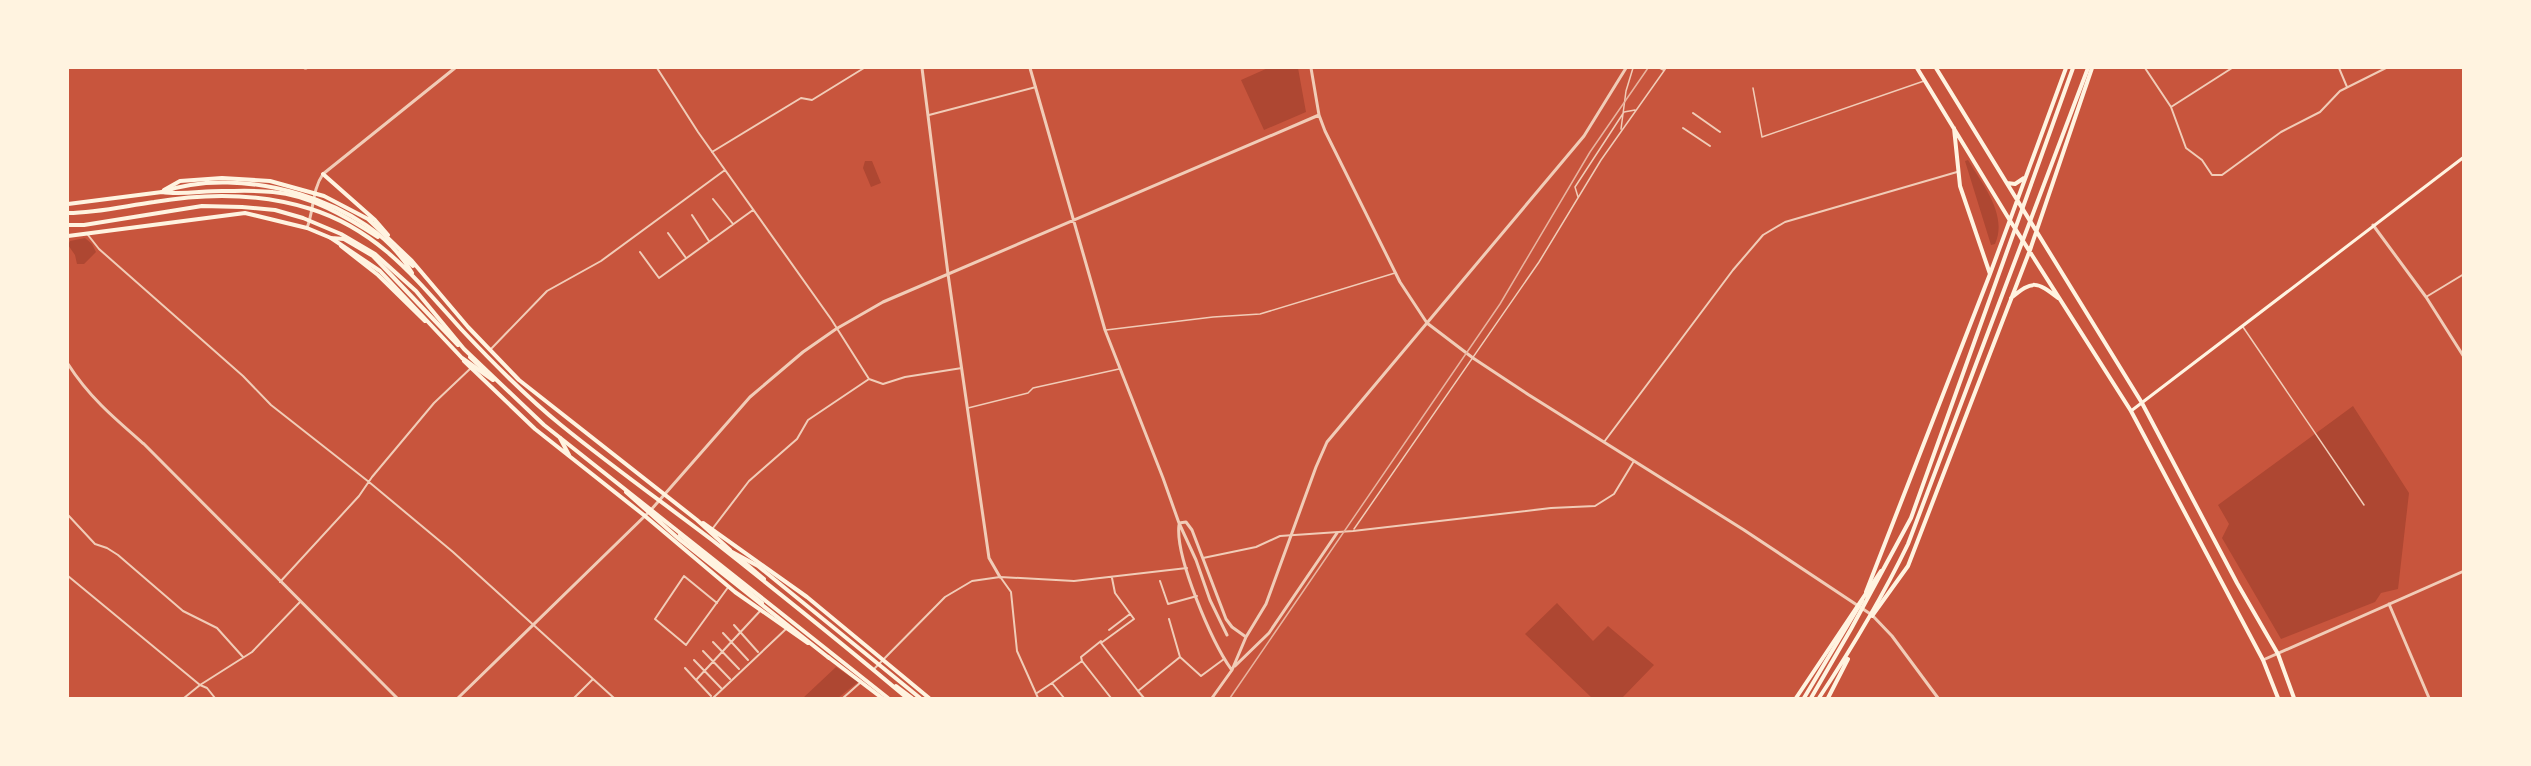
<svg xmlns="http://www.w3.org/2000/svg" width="2531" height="766" viewBox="0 0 2531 766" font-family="'PT Sans',sans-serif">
	<rect width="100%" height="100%" fill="#c8553d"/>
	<path fill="#ae4732" d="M 1268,68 L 1298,68 L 1306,112 L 1264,130 L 1241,80 Z
		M 1968,160 C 1983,185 2008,215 1995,244 L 1991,245 L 1965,161 Z
		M 865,161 L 872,161 L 881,183 L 871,187 L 863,168 Z
		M 85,238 L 92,244 L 96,252 L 84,264 L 77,264 L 75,255 L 68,245 L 70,241 Z
		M 2353,406 L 2409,493 L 2398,589 L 2381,593 L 2375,602 L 2281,639 L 2222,538 L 2229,524 L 2218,505 Z
		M 1557,603 L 1593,641 L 1608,626 L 1654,665 L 1622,698 L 1592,698 L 1525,634 Z
		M 836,667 L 858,682 L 838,698 L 803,698 Z"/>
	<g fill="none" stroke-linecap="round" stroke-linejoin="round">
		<path stroke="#f1ccb7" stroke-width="1.5" d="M 1753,88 L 1762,137 L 1924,81
			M 1621,129 L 1626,91 L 1633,68
			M 1578,197 L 1575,187 L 1624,112 L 1635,110
			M 1106,330 L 1213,317 L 1260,314 L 1395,273
			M 968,408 L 1028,393 L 1033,388 L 1119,369
			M 1354,529 L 1539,262 L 1601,160 L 1666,68"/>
		<path stroke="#f1ccb7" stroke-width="1.5" d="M 2243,327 L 2364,505"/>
		<path stroke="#f1ccb7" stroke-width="2" d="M 657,68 L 698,132 L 831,319 L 869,379 L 883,384 L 905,377 L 962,368
			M 1660,68 L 1664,70
			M 2145,68 L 2171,107 L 2186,148 L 2202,160 L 2212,175 L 2222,175 L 2281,132 L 2320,112 L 2340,91 L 2386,68
			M 2339,68 L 2347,87
			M 2171,107 L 2232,68
			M 1693,113 L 1720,132
			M 929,115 L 1036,87
			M 1683,128 L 1710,146
			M 712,152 L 801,98 L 812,100 L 864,68
			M 713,199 L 733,224
			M 692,215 L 709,241
			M 668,233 L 686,258
			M 88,235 L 99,249 L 243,376 L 271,405 L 369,482 L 453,552 L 614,698
			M 640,252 L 659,278 L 753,210
			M 2426,297 L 2464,274
			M 490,350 L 547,291 L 601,261 L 725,170
			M 1604,442 L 1733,270 L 1763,235 L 1785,222 L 1957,172
			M 68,515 L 95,544 L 107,548 L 118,555 L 183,611 L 217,628 L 243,657
			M 713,528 L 749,481 L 797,439 L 808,420 L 869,379
			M 1203,558 L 1256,547 L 1280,536 L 1353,531 L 1551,508 L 1595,506 L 1614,494 L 1634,461
			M 68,576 L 200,685 L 207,688 L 215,698
			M 1001,578 L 1011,592 L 1017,651 L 1038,698
			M 1112,578 L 1115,593 L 1134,619 L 1101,643 L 1138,691 L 1180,657 L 1169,619
			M 1160,581 L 1168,604 L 1197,596
			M 280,582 L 359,496 L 372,477 L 434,403 L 472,367
			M 717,603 L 684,576 L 655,619 L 686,645 L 729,586
			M 734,625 L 758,652
			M 1109,630 L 1130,614
			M 723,633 L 748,660
			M 713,642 L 739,669
			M 703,651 L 730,679
			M 1180,657 L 1201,676 L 1224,659
			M 694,660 L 721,688
			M 1082,661 L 1081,657 L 1101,641 L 1101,643
			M 685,668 L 696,680
			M 874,669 L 945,597 L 972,581 L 1000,577 L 1074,581 L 1187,568
			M 1138,691 L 1144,698
			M 1037,693 L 1052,683
			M 711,696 L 696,680 L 761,610
			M 184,698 L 200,685 L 252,652 L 300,602
			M 574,698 L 593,679
			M 713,698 L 787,628
			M 843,698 L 861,682
			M 1064,698 L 1052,683 L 1082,661 L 1111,698"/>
		<path stroke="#f1ccb7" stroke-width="3" d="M 305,68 L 306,68
			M 922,68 L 948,274 L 989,558 L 1000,577
			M 1030,68 L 1105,330 L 1163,478 L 1179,523 L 1196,560 L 1210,600 L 1227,635
			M 1311,68 L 1319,115 L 1325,131 L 1400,282 L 1427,323 L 1473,358 L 1529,395 L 1744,530 L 1872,615 L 1892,636 L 1938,698
			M 2373,225 L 2426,297 L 2464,357
			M 307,228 C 314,210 312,190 323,174 L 455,68
			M 68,364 C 89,397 114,418 144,444 L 397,698
			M 1179,523 L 1186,522 L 1192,530 L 1226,619 L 1232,627 L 1246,637
			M 1179,525 C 1175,557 1212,642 1231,669
			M 2389,604 L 2429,698
			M 2263,660 L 2464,571
			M 1235,666 L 1269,633 L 1337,533
			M 458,698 L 650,511 L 750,397 L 803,352 L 836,329 L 883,302 L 1319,115
			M 1212,698 L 1232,670 L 1246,637 L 1266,604 L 1316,467 L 1327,442 L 1584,136 L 1626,68"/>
		<path stroke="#fff3e0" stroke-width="3" d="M 2131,411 L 2464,157"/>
		<path stroke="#fff3e0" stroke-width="4" d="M 1917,68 L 2009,219 L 2131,411 L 2263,660 L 2278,698
			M 1936,68 L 2142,403 L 2237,583 L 2278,654 L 2294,698
			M 1954,128 L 1960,186 L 1990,274
			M 323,174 L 375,220 L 388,235
			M 2007,183 L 2015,184 L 2024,178
			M 164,190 L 180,181 L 222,178 L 270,181 L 324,196 L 368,219 L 412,261 L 468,327 L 519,380 L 697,520 L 730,550
			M 68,204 L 162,192 C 181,195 201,191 222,191 C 238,191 256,190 273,192 C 310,195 347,217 378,237
			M 68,236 L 245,213 L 307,228 L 331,238 L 344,239 L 373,256 L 458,345
			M 341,246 L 378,275 L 425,321
			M 398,253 L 413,266
			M 2011,298 C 2033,280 2036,281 2058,298
			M 470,357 L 486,372
			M 464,361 L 535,429 L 645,516 L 735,592 L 808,643
			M 560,438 L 569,455
			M 703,523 L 807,597 L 929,698
			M 680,535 L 762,603
			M 738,557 L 764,579
			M 1866,592 L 1990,274 L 2066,68
			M 1872,616 L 1908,566 L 2030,250 L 2092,68
			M 828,657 L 882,698
			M 896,686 L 912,698
			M 1804,698 L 1862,601"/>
		<path stroke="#fff3e0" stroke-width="4" d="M 162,192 C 239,164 370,199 412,273
			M 68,213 C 97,213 125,206 154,202 C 206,193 260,193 311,209 C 378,230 416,279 461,329 C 492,362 525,396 561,425 C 610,465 662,502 712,540 C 778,592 843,644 907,698
			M 68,225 L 84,225 L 202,206 L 242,207 L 275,210 L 303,218 L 341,234 L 375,254 L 416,291 L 464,349 L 544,425 L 888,698
			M 331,238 L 380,271 L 462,358 L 493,380
			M 626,492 L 679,539 L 829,658
			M 721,546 L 758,566 L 920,698
			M 1796,698 L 1881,571
			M 1811,698 L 1851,629 L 1911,518 L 2073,68
			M 1819,698 C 1852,648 1882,598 1908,544 L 2088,68
			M 1828,698 L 1848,659"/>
		<path stroke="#e9b49f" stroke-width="1.5" d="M 1230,698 L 1500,304 L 1590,152 L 1648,68"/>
	</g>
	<rect width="2531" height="766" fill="none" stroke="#fff3e0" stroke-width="138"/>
</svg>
